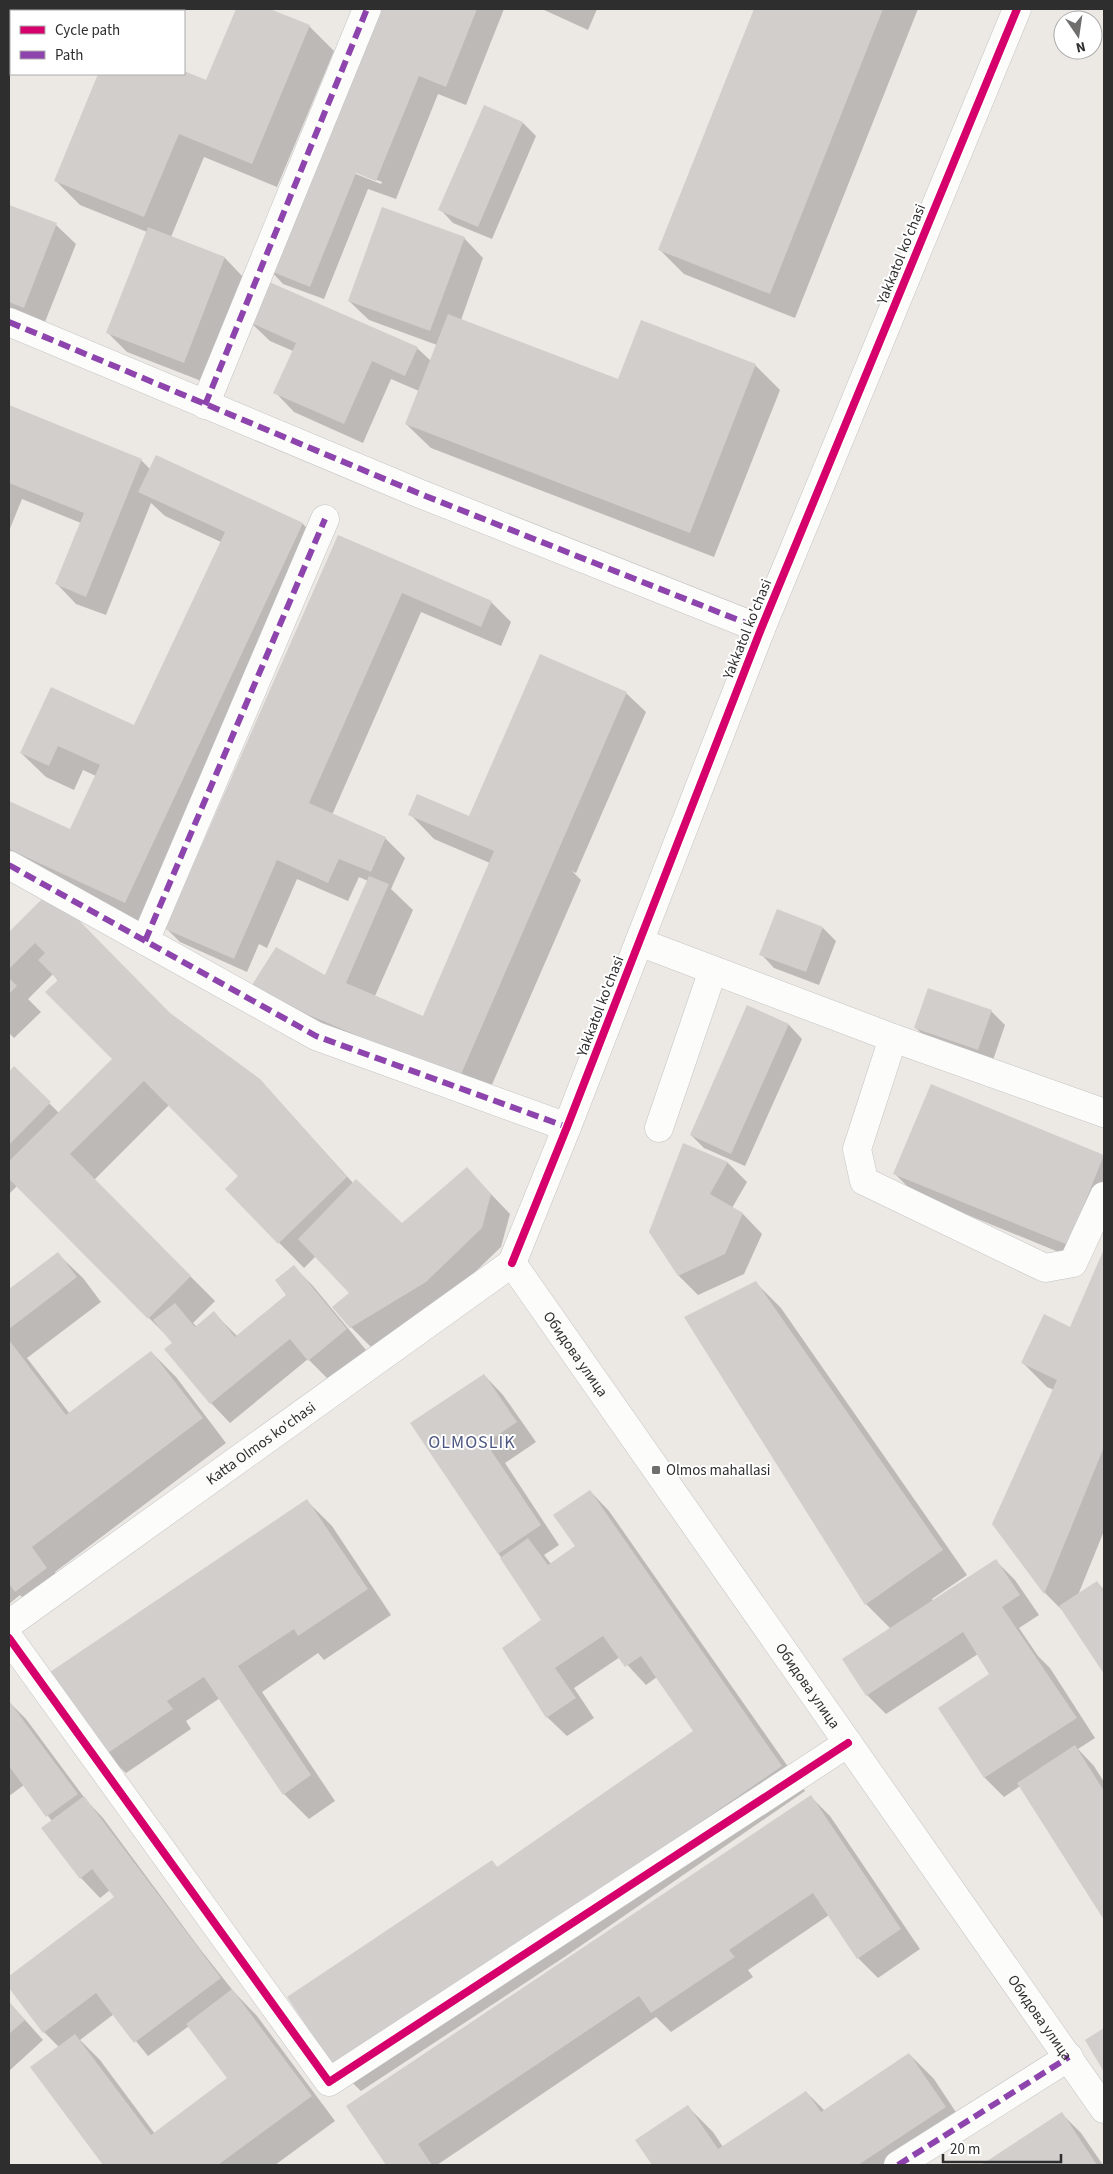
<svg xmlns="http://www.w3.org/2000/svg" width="1113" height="2174" viewBox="0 0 1113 2174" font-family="'Source Sans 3',sans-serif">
	<rect width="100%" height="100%" fill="#ece8e4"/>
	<path fill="#0003" fill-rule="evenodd" d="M 237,9 L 267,9 L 309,26 L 334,51 L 277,187 L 204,157 L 171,237 L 225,258 L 244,278 L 204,382 L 127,352 L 108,333 L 147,232 L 80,205 L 55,180 L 100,74 L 184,74 L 184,72 L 207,81 Z
		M 376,9 L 504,9 L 466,105 L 438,94 L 396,199 L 368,189 L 324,299 L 283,284 L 270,270 ZM 338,164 L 382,182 L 381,184 L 338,167 Z
		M 542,9 L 597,9 L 588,30 Z
		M 755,9 L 918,9 L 795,318 L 684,274 L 659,249 Z
		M 523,123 L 536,136 L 492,239 L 453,223 L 440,209 Z
		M 9,206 L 56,225 L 76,244 L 43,327 L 9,314 Z
		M 464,238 L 483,258 L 461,320 L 619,380 L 755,365 L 780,390 L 714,557 L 431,448 L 406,424 L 419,391 L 391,379 L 363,443 L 294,412 L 275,392 L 293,351 L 270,341 L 250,322 L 417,348 L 431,361 L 437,345 L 369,320 L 349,301 Z
		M 9,407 L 141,460 L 150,469 L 156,456 L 303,524 L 327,549 L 150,927 L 9,862 L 9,802 L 70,831 L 96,776 L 83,770 L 74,790 L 46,777 L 21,753 L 135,727 L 221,542 L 165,516 L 151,503 L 106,615 L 76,604 L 57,584 L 81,523 L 22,499 L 9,531 Z
		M 339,536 L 492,603 L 511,622 L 501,646 L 421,612 L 332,815 L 385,838 L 405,858 L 391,889 L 413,910 L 375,996 L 423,1017 L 490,863 L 434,839 L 410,814 L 475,820 L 626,693 L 646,712 L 576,873 L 572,871 L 581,880 L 484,1103 L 335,1039 L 253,985 L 325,976 L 368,881 L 359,877 L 348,901 L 297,879 L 267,948 L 259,944 L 247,972 L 180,942 L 167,929 Z
		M 50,893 L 170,1014 L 260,1080 L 353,1183 L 402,1225 L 467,1169 L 510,1214 L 501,1247 L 445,1301 L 371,1347 L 351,1327 L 351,1294 L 316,1256 L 304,1268 L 226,1189 L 240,1176 L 169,1105 L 94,1180 L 215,1301 L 193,1323 L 197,1327 L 214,1313 L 237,1336 L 288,1295 L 294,1267 L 313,1286 L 366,1350 L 329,1380 L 308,1359 L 230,1423 L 211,1403 L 172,1341 L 17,1186 L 9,1194 L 9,1074 L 14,1068 L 59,1113 L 114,1059 L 53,974 L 28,999 L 41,1012 L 14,1038 L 9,1033 L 9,934 Z
		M 823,928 L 836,941 L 819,985 L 774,968 L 761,954 Z
		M 748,1007 L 789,1025 L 802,1039 L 745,1166 L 704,1148 L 691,1135 Z
		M 991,1011 L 1005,1025 L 992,1063 L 929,1041 L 915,1027 Z
		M 931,1086 L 1104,1156 L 1104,1225 L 1088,1264 L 914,1193 L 895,1174 Z
		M 684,1145 L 728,1163 L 747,1182 L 732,1208 L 743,1214 L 762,1234 L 744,1274 L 698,1295 L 678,1275 Z
		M 1104,1252 L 1104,1531 L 1078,1595 L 1097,1582 L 1104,1590 L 1104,1672 L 1065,1613 L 1045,1593 L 993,1524 L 1054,1390 L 1047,1387 L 1023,1363 L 1071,1328 Z
		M 58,1254 L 83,1278 L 101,1302 L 27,1358 L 70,1414 L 151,1352 L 176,1377 L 226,1443 L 55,1572 L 71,1593 L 41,1616 L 20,1595 L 9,1604 L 9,1291 Z
		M 756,1283 L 781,1308 L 967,1575 L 932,1599 L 933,1601 L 996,1561 L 1015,1580 L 1039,1615 L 1019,1628 L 1038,1656 L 1050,1668 L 1095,1738 L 1078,1749 L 1094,1766 L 1104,1782 L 1104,1917 L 1020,1786 L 1004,1797 L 985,1778 L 991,1674 L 978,1654 L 886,1714 L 867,1695 L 891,1629 L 866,1604 Z
		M 484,1375 L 503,1395 L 536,1442 L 505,1463 L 559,1545 L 544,1555 L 551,1564 L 576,1547 L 590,1491 L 609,1511 L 805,1791 L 566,1956 L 361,2091 L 336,2067 L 492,1861 L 498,1868 L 695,1732 L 657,1677 L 646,1685 L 620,1657 L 574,1688 L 594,1718 L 567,1736 L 547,1717 L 543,1620 L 411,1423 Z
		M 307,1501 L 332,1526 L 391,1615 L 324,1660 L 318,1653 L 262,1692 L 335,1801 L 309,1819 L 284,1794 L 220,1698 L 186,1721 L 191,1729 L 126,1773 L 106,1754 Z
		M 9,1702 L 26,1719 L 86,1800 L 103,1818 L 200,1949 L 234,1992 L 257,2016 L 335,2121 L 275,2165 L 104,2165 L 32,2067 L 59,2047 L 44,2032 L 9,1986 L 9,1978 L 115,1898 L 110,1890 L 100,1898 L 81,1878 L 43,1828 L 52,1821 L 24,1785 L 9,1796 ZM 114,2014 L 148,2056 L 189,2026 L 229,2079 L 155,2134 L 100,2060 L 80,2040 Z
		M 811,1797 L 830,1816 L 920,1949 L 878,1978 L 858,1958 L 829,1915 L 748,1970 L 753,1977 L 671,2032 L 656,2017 L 437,2165 L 388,2165 L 348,2107 Z
		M 9,2002 L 43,2040 L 9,2071 Z
		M 909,2054 L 934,2079 L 969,2132 L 919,2165 L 654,2165 L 637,2141 L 688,2107 L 713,2132 L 723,2147 L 806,2092 L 825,2111 Z
		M 1061,2113 L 1081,2133 L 1103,2165 L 983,2165 Z"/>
	<path fill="#d1cecb" d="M 236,9 L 270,9 L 310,25 L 252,164 L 179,134 L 144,217 L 54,181 L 98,74 L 184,74 L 184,71 L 206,80 Z
		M 374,9 L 477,9 L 446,87 L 419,76 L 376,181 L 356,173 L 310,287 L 268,270 Z
		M 754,9 L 883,9 L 770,294 L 658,250 Z
		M 484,105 L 523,122 L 478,227 L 438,210 Z
		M 9,205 L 57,223 L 24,308 L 9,302 Z
		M 382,207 L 465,237 L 430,331 L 348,301 Z
		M 148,227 L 225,257 L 184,363 L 106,333 Z
		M 267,281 L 418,347 L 405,376 L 372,361 L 344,424 L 273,393 L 296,343 L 249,322 Z
		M 448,314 L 618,379 L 641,320 L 756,364 L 690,533 L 405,424 Z
		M 9,405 L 142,459 L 86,597 L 55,584 L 84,513 L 9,483 Z
		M 156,455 L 303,523 L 125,903 L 9,849 L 9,801 L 70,829 L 100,765 L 58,746 L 49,766 L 20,753 L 51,687 L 134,725 L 225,532 L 138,492 Z
		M 338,535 L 492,601 L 481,627 L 402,593 L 309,803 L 386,837 L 371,872 L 339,859 L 328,883 L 277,860 L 234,959 L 165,929 Z
		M 540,654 L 627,692 L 459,1079 L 309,1015 L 252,985 L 276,947 L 325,975 L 369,876 L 389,884 L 346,983 L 423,1016 L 494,851 L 408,815 L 417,794 L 469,816 Z
		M 50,891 L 170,1013 L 260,1079 L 347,1177 L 278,1244 L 225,1189 L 238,1176 L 144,1081 L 70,1154 L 191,1276 L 148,1319 L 9,1179 L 9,1161 L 112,1059 L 45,992 L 58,980 L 38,960 L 45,953 L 35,943 L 9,969 L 9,932 Z
		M 777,909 L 823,927 L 806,972 L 759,955 Z
		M 9,978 L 17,986 L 9,994 Z
		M 928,988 L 992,1010 L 978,1050 L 914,1028 Z
		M 747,1005 L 789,1024 L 731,1154 L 690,1135 Z
		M 14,1066 L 51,1102 L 9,1145 L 9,1072 Z
		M 931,1084 L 1104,1155 L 1068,1245 L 893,1174 Z
		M 683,1143 L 728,1162 L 710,1194 L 743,1213 L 725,1254 L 678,1276 L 649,1232 Z
		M 467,1167 L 491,1194 L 482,1228 L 426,1282 L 350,1328 L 332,1307 L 349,1293 L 298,1239 L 356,1179 L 402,1223 Z
		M 1104,1249 L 1104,1447 L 1044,1594 L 992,1524 L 1057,1380 L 1021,1363 L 1044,1314 L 1070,1327 Z
		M 58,1252 L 77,1277 L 9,1329 L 9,1289 Z
		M 294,1265 L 347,1329 L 308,1361 L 290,1339 L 210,1404 L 164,1349 L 172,1343 L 153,1320 L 175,1303 L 195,1327 L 214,1311 L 235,1337 L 286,1295 L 275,1280 Z
		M 756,1281 L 943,1550 L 865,1605 L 684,1317 Z
		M 9,1340 L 66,1415 L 151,1351 L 203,1418 L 32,1547 L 47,1568 L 15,1592 L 9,1584 Z
		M 484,1374 L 517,1422 L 486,1443 L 541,1525 L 498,1554 L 410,1423 Z
		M 590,1490 L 782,1766 L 541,1932 L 335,2068 L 287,1997 L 492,1860 L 497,1867 L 693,1731 L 641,1656 L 625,1667 L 603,1636 L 555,1668 L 576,1698 L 546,1718 L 502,1648 L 541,1620 L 500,1558 L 528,1538 L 548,1565 L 575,1546 L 553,1515 Z
		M 307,1499 L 368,1589 L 298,1636 L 294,1629 L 238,1666 L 311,1775 L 283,1795 L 204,1677 L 167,1701 L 173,1709 L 105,1755 L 50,1672 Z
		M 996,1559 L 1020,1595 L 1002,1607 L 1077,1718 L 984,1778 L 938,1708 L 989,1674 L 963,1632 L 866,1696 L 842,1659 Z
		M 1097,1581 L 1104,1592 L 1104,1674 L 1059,1606 Z
		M 9,1701 L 78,1794 L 46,1817 L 9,1766 Z
		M 1075,1745 L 1104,1791 L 1104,1920 L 1017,1783 Z
		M 811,1795 L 901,1929 L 857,1959 L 813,1893 L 729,1950 L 735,1957 L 651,2013 L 639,1996 L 418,2144 L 432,2165 L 386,2165 L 346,2106 Z
		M 84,1796 L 221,1978 L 134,2043 L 96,1993 L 43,2033 L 9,1988 L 9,1976 L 114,1897 L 92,1869 L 80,1879 L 41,1828 Z
		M 232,1989 L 312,2096 L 218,2165 L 103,2165 L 30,2067 L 75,2034 L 151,2135 L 227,2078 L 186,2024 Z
		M 9,2002 L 25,2020 L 9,2034 Z
		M 1104,2028 L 1104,2072 L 1085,2040 Z
		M 909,2053 L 946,2107 L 858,2165 L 652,2165 L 635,2140 L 688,2105 L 718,2149 L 806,2091 L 821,2112 Z
		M 1062,2112 L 1097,2165 L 981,2165 Z"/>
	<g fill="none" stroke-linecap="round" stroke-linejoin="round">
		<g stroke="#c5c4c5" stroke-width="29">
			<g id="minor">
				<path d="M 9,322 L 418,493 L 761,629"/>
				<path d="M 205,405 L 367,9"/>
				<path d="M 9,865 L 316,1036 L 567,1127"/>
				<path d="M 145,941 L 325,519"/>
				<path d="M 639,942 L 893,1038 L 1104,1113"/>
				<path d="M 893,1038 L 857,1149 L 864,1181 L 1045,1268 L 1073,1263 L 1104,1196"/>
				<path d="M 659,1128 L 713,970"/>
				<path d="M 512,1263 L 567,1127 L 761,629 L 1017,9"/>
				<path id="s1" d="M 512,1263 L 1104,2109"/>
				<path id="s2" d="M 9,1624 L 512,1263"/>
				<path d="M 9,1638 L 329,2082 L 848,1743"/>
				<path d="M 898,2165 L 1069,2057"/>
			</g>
		</g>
		<use href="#minor" stroke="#fcfcfb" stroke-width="28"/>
		<path stroke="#8e44ad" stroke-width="6" stroke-dasharray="12 6" stroke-linecap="butt" d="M 9,322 L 418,493 L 761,629
			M 205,405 L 367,9
			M 9,865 L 316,1036 L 567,1127
			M 145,941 L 325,519
			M 898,2165 L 1069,2057"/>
		<g stroke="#fff" stroke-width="11">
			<path id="cycleway" d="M 512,1263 L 567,1127 L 761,629 L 1017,9
				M 9,1638 L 329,2082 L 848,1743"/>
		</g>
		<use href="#cycleway" stroke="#d6006c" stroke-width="8"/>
	</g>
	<rect fill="#706f6e" stroke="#fff" stroke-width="2" x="651" y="1465" width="10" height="10" rx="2.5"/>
	<g text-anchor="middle" stroke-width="4" stroke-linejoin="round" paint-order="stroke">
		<g font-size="15" fill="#2e2e2e" stroke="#fff">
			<text transform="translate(901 254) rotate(-68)" y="5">Yakkatol ko'chasi</text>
			<text transform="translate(747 629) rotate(-68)" y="5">Yakkatol ko'chasi</text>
			<text transform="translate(600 1006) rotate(-69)" y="5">Yakkatol ko'chasi</text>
			<text dy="5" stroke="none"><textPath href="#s1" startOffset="111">Обидова улица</textPath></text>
			<text dy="5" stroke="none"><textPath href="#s2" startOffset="310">Katta Olmos ko'chasi</textPath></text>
			<text dy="5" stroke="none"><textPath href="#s1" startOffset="516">Обидова улица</textPath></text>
			<text dy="5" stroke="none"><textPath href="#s1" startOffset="921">Обидова улица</textPath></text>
		</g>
		<g font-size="15" fill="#2e2e2e" stroke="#fff" text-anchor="start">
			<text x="666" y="1475">Olmos mahallasi</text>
		</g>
		<g font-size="18" letter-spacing="1" fill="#4d5680" stroke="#fff">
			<text x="472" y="1448">OLMOSLIK</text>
		</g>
	</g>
	<rect width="1113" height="2174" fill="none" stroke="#2e2e2e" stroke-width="20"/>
	<rect x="10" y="10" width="175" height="65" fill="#ffffff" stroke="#ababab"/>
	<rect x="20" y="26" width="25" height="8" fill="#d6006c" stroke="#ababab"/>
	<text x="55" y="35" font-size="15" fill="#2e2e2e">Cycle path</text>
	<rect x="20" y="51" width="25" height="8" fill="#8e44ad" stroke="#ababab"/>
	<text x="55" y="60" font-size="15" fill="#2e2e2e">Path</text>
	<g transform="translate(1078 35) rotate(167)"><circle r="24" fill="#ffffff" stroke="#ababab"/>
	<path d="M0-4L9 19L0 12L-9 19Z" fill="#706f6e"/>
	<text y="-8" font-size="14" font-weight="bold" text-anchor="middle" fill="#2e2e2e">N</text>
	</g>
	<path d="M943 2154v8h118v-8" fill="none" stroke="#2e2e2e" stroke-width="2.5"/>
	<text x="950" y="2154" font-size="15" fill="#2e2e2e" stroke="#ffffff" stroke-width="4" paint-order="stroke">20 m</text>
</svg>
